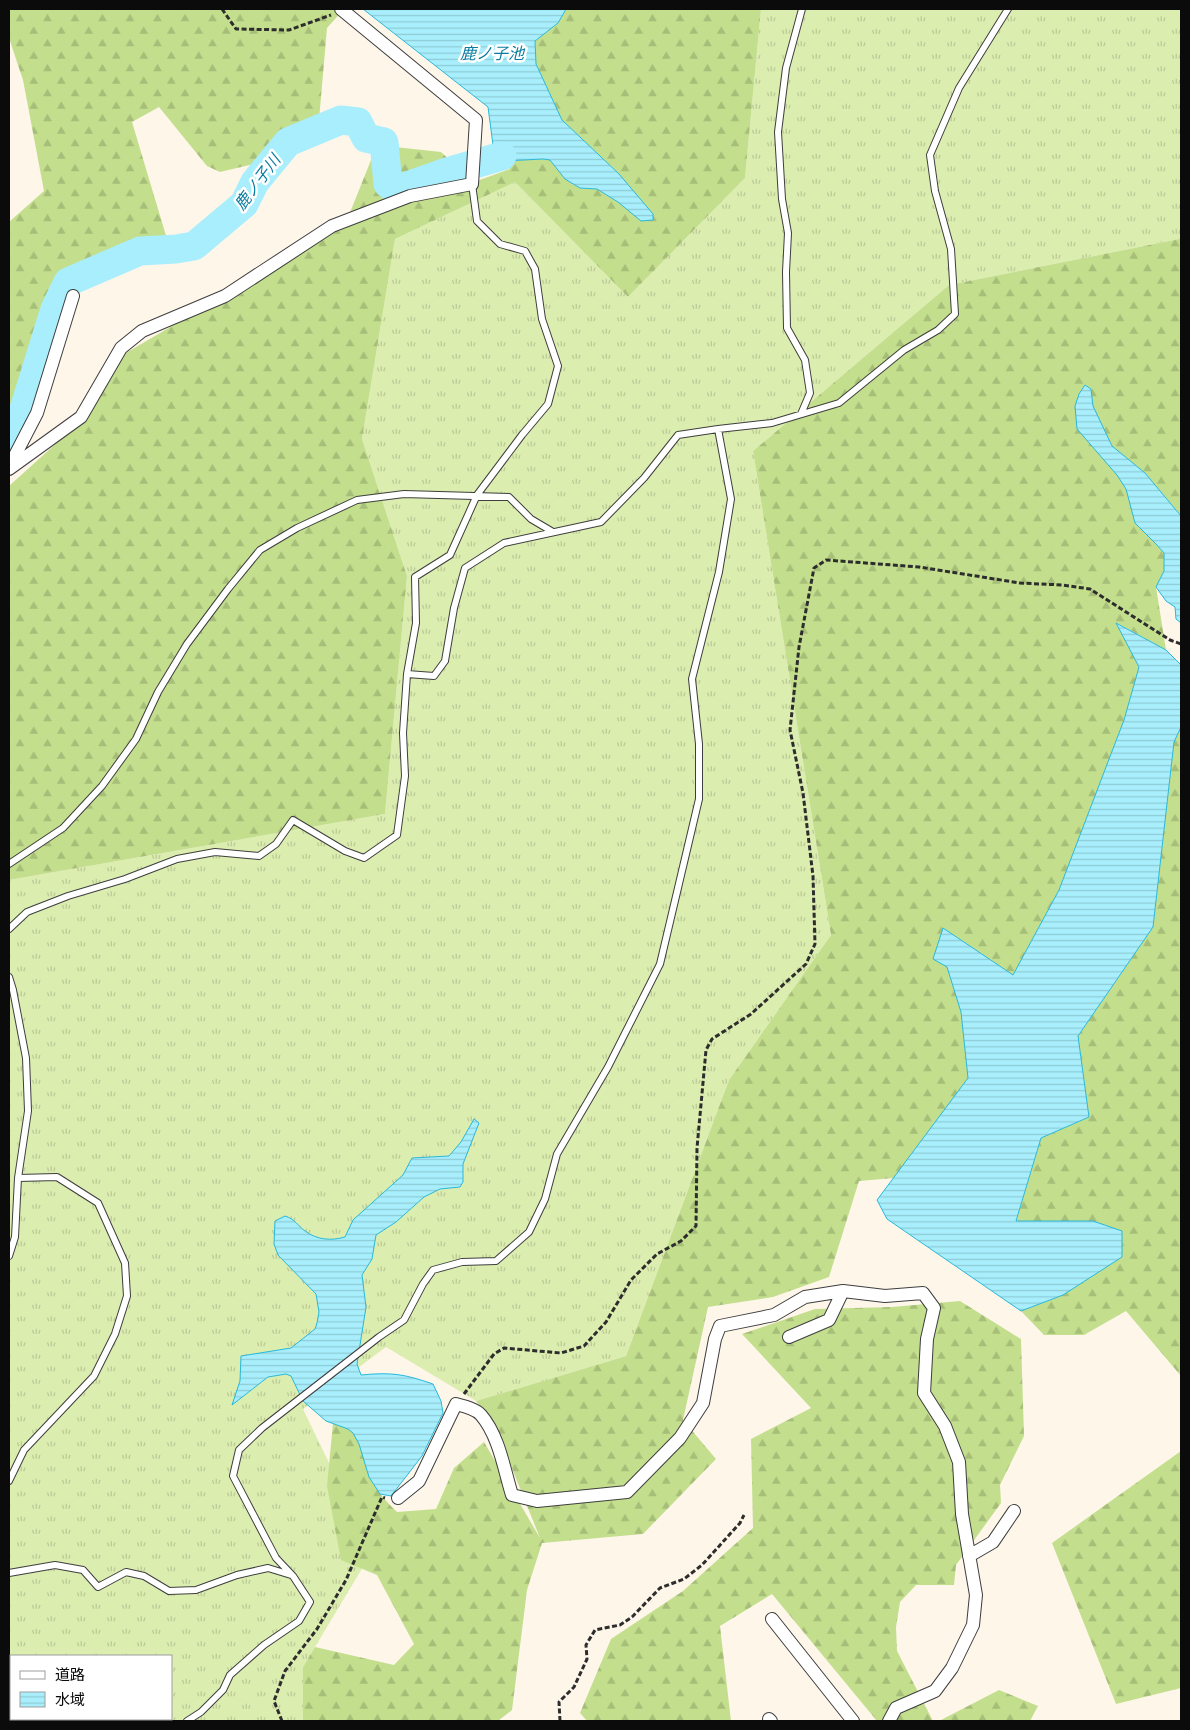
<svg xmlns="http://www.w3.org/2000/svg" width="1190" height="1730" viewBox="0 0 1190 1730" font-family="'Playfair Display','Noto Sans JP',serif">
	<defs>
		<pattern id="grass-tufts" width="24" height="20" patternUnits="userSpaceOnUse" patternTransform="scale(1.25)"><rect width="24" height="20" fill="#dcedb0"/><path d="M3 7l-1-3M5 7V3M7 7l1-3M15 17l-1-3M17 17v-4M19 17l1-3" fill="none" stroke="#bbca96"/></pattern>
		<pattern id="forest-firs" width="22" height="20" patternUnits="userSpaceOnUse" patternTransform="scale(1.25)"><rect width="22" height="20" fill="#c3df8d"/><path d="M5 1l3.5 6h-7zM16 11l3.5 6h-7z" fill="#a6be78"/></pattern>
		<pattern id="water-rules" width="6" height="5" patternUnits="userSpaceOnUse" patternTransform="scale(1.25)"><rect width="6" height="5" fill="#a8eefc"/><path d="M0 2.5h6" fill="none" stroke="#8fcbd7"/></pattern>
	</defs>
	<rect width="100%" height="100%" fill="#fff6ea"/>
	<path fill="url(#grass-tufts)" fill-rule="evenodd" d="M 761,9 L 1181,9 L 1181,236 L 1179,239 L 949,285 L 753,451 L 831,935 L 729,1080 L 626,1356 L 476,1401 L 386,1347 L 303,1409 L 372,1552 L 303,1667 L 303,1721 L 9,1721 L 9,880 L 385,814 L 407,576 L 362,439 L 395,239 L 515,182 L 628,297 L 745,178 ZM 11,1656 L 171,1656 L 171,1719 L 11,1719 Z"/>
	<path fill="url(#forest-firs)" d="M 9,9 L 344,9 L 327,28 L 319,120 L 258,163 L 220,172 L 207,166 L 159,107 L 132,122 L 170,249 L 59,291 L 9,409 L 9,222 L 44,191 L 23,80 L 9,38 Z
		M 566,9 L 761,9 L 745,178 L 628,297 L 515,182 L 395,239 L 362,439 L 407,576 L 385,814 L 9,880 L 9,486 L 91,412 L 124,354 L 345,225 L 377,145 L 441,152 L 474,182 L 510,169 L 504,161 L 543,159 L 550,160 L 565,179 L 580,188 L 597,189 L 618,202 L 619,174 L 562,120 L 536,64 L 535,41 L 558,23 Z
		M 1181,236 L 1181,516 L 1145,473 L 1112,446 L 1092,406 L 1091,389 L 1085,385 L 1079,394 L 1117,475 L 1126,489 L 1135,523 L 1156,544 L 1164,553 L 1164,571 L 1156,587 L 1166,650 L 1117,623 L 1139,667 L 1124,720 L 1059,890 L 1013,975 L 943,928 L 947,967 L 961,1012 L 968,1078 L 894,1178 L 859,1181 L 829,1277 L 773,1297 L 708,1307 L 683,1420 L 716,1459 L 643,1534 L 542,1543 L 527,1590 L 512,1710 L 498,1721 L 303,1721 L 303,1667 L 315,1647 L 394,1665 L 414,1644 L 377,1575 L 341,1560 L 327,1486 L 333,1423 C 338,1425 344,1426 348,1429 C 364,1438 363,1464 370,1478 C 377,1492 387,1502 397,1512 L 436,1509 L 454,1468 L 484,1442 L 540,1538 L 499,1436 L 476,1401 L 626,1356 L 729,1080 L 831,935 L 753,451 L 949,285 L 1179,239 Z
		M 1181,727 L 1181,1376 L 1126,1311 L 1084,1335 L 1044,1335 L 1021,1311 L 1063,1295 L 1016,1222 L 1041,1138 L 1089,1117 L 1078,1036 L 1153,927 L 1174,742 Z
		M 960,1301 L 1021,1339 L 1024,1436 L 1000,1485 L 1001,1503 L 956,1565 L 954,1585 L 916,1585 L 900,1602 L 896,1627 L 897,1651 L 933,1721 L 877,1721 L 772,1594 L 720,1626 L 731,1721 L 587,1721 L 580,1713 L 611,1639 L 683,1591 L 753,1528 L 751,1439 L 811,1408 L 742,1334 L 815,1309 L 892,1307 Z
		M 1181,1451 L 1181,1688 L 1116,1704 L 1052,1543 Z
		M 999,1690 L 1038,1706 L 1030,1721 L 939,1721 Z"/>
	<path fill="url(#water-rules)" stroke="#29b8da" d="M 363,9 L 566,9 L 558,23 L 535,41 L 536,64 L 562,120 L 619,174 L 653,214 L 653,220 L 641,221 L 618,202 L 597,189 L 580,188 L 565,179 L 550,160 L 543,159 L 504,161 L 498,163 L 495,168 L 467,172 L 460,159 L 493,145 L 488,107 Z
		M 1085,385 L 1091,389 L 1093,406 L 1112,446 L 1145,473 L 1181,516 L 1181,623 L 1176,619 L 1175,607 L 1166,601 L 1156,587 L 1164,571 L 1164,553 L 1156,544 L 1135,523 L 1126,489 L 1117,475 L 1077,429 L 1075,406 L 1079,394 Z
		M 1116,623 L 1166,650 L 1181,665 L 1181,727 L 1174,742 L 1153,927 L 1078,1036 L 1089,1117 L 1041,1138 L 1016,1221 L 1093,1221 L 1122,1231 L 1122,1257 L 1063,1295 L 1021,1311 L 887,1219 L 877,1200 L 968,1078 L 961,1012 L 947,967 L 933,959 L 943,928 L 1013,975 L 1059,890 L 1124,720 L 1139,667 Z
		M 474,1119 L 479,1123 L 463,1164 L 463,1182 L 460,1187 L 440,1189 L 424,1197 L 396,1222 L 376,1235 L 372,1259 L 362,1275 L 366,1307 L 357,1364 L 361,1375 C 392,1372 404,1374 433,1384 L 441,1401 L 443,1413 L 422,1456 L 391,1496 L 380,1494 L 369,1477 L 359,1444 L 353,1433 L 348,1429 L 326,1421 L 303,1401 L 291,1376 L 286,1374 L 268,1377 L 232,1405 L 240,1381 L 241,1356 L 291,1348 L 315,1329 L 317,1323 L 319,1312 L 316,1294 L 278,1255 L 274,1244 L 275,1221 L 285,1216 C 295,1219 298,1226 305,1231 C 317,1240 331,1241 345,1237 L 353,1220 L 403,1175 L 412,1158 L 449,1156 L 461,1142 Z"/>
	<g fill="none" stroke-linecap="round" stroke-linejoin="round">
		<path stroke="#a8eefc" stroke-width="29" d="M 9,441 L 24,409 L 55,309 L 68,282 L 140,251 L 176,249 L 194,246 L 244,204 L 255,182 L 288,142 L 341,120 L 358,122 L 366,138 L 384,142 L 388,184 L 396,190 L 447,172 L 502,156"/>
		<g stroke="#3e3e3e" stroke-width="8">
			<path id="lane" d="M 801,414 L 810,393 L 805,360 L 787,328 L 786,272 L 788,233 L 782,199 L 778,132 L 786,68 L 802,9
				M 407,674 L 416,623 L 415,577 L 450,555 L 477,495 L 522,435 L 548,404 L 558,366 L 542,319 L 535,269 L 525,251 L 500,244 L 477,221 L 472,184
				M 9,864 L 63,828 L 102,786 L 136,739 L 158,692 L 187,644 L 228,589 L 260,550 L 297,528 L 357,500 L 404,494 L 509,497 L 531,519 L 553,532
				M 9,929 L 27,912 L 68,896 L 125,879 L 177,859 L 215,852 L 259,856 L 276,844 L 293,820 L 345,851 L 364,858 L 397,835 L 405,776 L 403,733 L 407,674 L 434,676 L 445,661 L 454,608 L 465,568 L 504,543 L 601,522 L 644,478 L 678,435 L 718,429
				M 9,977 L 13,990 L 26,1058 L 28,1111 L 18,1178 L 15,1237 L 9,1256
				M 9,1481 L 24,1450 L 94,1376 L 115,1334 L 127,1296 L 125,1263 L 98,1203 L 57,1177 L 18,1178
				M 9,1573 L 55,1565 L 83,1570 L 98,1587 L 126,1572 L 144,1576 L 169,1591 L 196,1590 L 237,1575 L 268,1568 L 291,1575
				M 187,1721 L 201,1712 L 223,1690 L 230,1675 L 264,1645 L 299,1621 L 310,1602 L 293,1576 L 276,1558 L 233,1476 L 239,1450 L 262,1428 L 379,1337 L 404,1320 L 423,1284 L 433,1270 L 462,1262 L 496,1261 L 529,1232 L 545,1199 L 557,1154 L 608,1067 L 660,964 L 699,799 L 699,744 L 692,679 L 719,572 L 731,499 L 718,429 L 772,423 L 839,403 L 904,350 L 938,330 L 955,314 L 951,249 L 935,191 L 930,155 L 959,88 L 1008,9"/>
		</g>
		<g stroke="#3e3e3e" stroke-width="14">
			<path id="street" d="M 9,467 L 37,413 L 73,296
				M 9,469 L 81,417 L 121,348 L 142,331 L 225,296 L 332,226 L 410,196 L 472,184 L 476,120 L 341,9
				M 789,1337 L 829,1320 L 843,1291
				M 398,1498 L 419,1481 L 456,1404 C 464,1406 476,1409 481,1415 C 499,1436 504,1469 512,1495 L 537,1501 L 627,1492 L 680,1438 L 703,1403 L 715,1339 L 720,1326 L 774,1315 L 805,1297 L 843,1291 L 885,1296 L 923,1293 L 934,1308 L 927,1339 L 924,1393 L 945,1426 L 959,1462 L 962,1514 L 976,1595 L 973,1625 L 952,1668 L 935,1691 L 896,1708 L 889,1721
				M 969,1556 L 993,1542 L 1014,1511
				M 772,1619 L 853,1721
				M 769,1719 L 771,1721"/>
		</g>
		<path stroke="#2d2d2d" stroke-width="3" stroke-dasharray="5 2.5" stroke-linecap="butt" d="M 222,9 L 236,29 L 289,30 L 331,15
			M 464,1394 L 494,1354 L 504,1348 L 561,1353 L 584,1346 L 606,1322 L 631,1280 L 657,1254 L 681,1241 L 696,1226 L 697,1148 L 706,1050 L 712,1039 L 751,1014 L 806,964 L 815,944 L 813,876 L 803,793 L 790,730 L 799,647 L 814,568 L 826,560 L 919,567 L 1020,583 L 1062,585 L 1090,589 L 1170,640 L 1181,644
			M 282,1721 L 274,1701 L 285,1671 L 317,1629 L 346,1580 L 382,1497 L 385,1498
			M 560,1721 L 559,1702 L 574,1687 L 587,1659 L 586,1645 L 595,1630 L 620,1625 L 632,1617 L 660,1588 L 684,1579 L 702,1565 L 740,1523 L 744,1515"/>
		<use href="#lane" stroke="#fff" stroke-width="6"/>
		<use href="#street" stroke="#fff" stroke-width="12"/>
	</g>
	<g text-anchor="middle" stroke-width="5" stroke-linejoin="round" paint-order="stroke">
		<g font-size="16" font-style="italic" fill="#0a7da0" stroke="#fff">
			<text x="492" y="59">鹿ノ子池</text>
			<text transform="translate(257 182) rotate(-53)" y="6">鹿ノ子川</text>
		</g>
	</g>
	<rect width="1190" height="1730" fill="none" stroke="#0b0b0b" stroke-width="20"/>
	<rect x="10" y="1655" width="162" height="65" fill="#ffffff" stroke="#9d9d9d"/>
	<rect x="20" y="1671" width="25" height="8" fill="#ffffff" stroke="#9d9d9d"/>
	<text x="55" y="1680" font-size="15" fill="#0b0b0b">道路</text>
	<rect x="20" y="1692" width="25" height="15" fill="url(#water-rules)" stroke="#9d9d9d"/>
	<text x="55" y="1705" font-size="15" fill="#0b0b0b">水域</text>
</svg>
